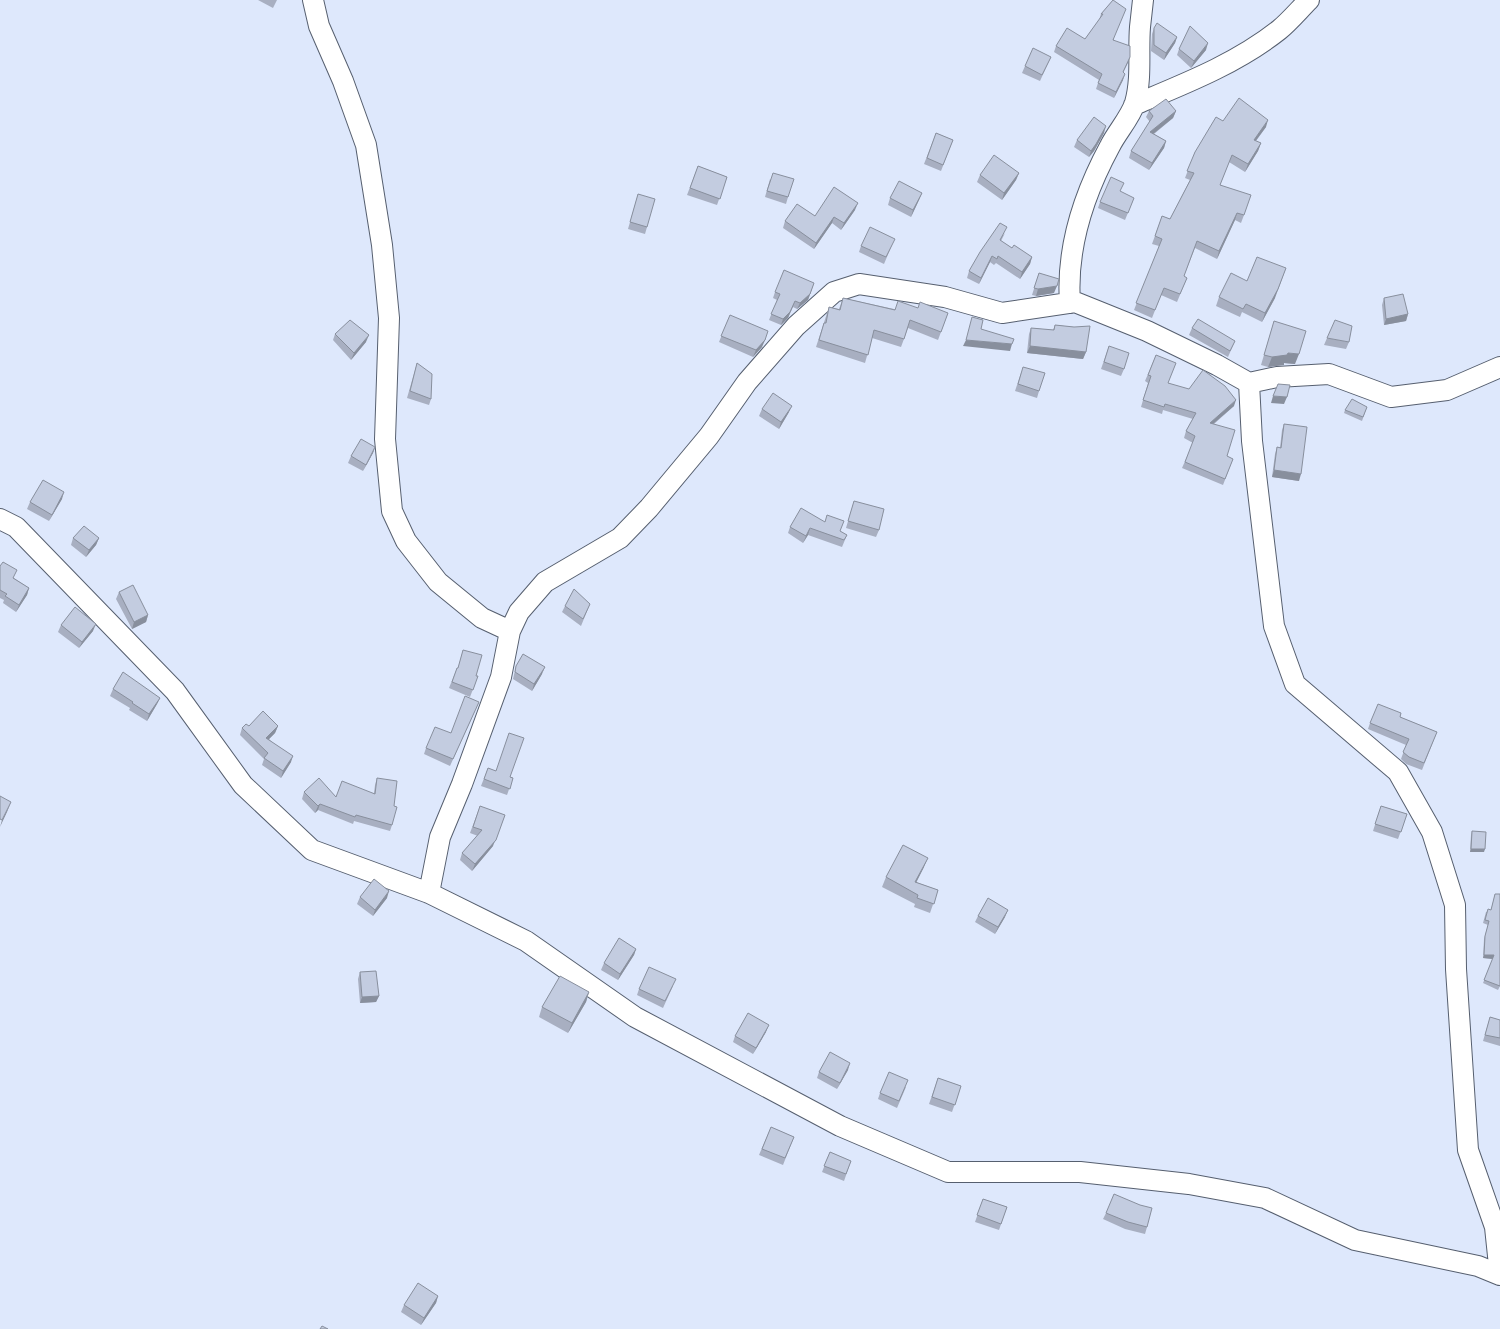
<svg xmlns="http://www.w3.org/2000/svg" width="1500" height="1329" viewBox="0 0 1500 1329" font-family="Jost,sans-serif">
	<rect width="100%" height="100%" fill="#dee8fc"/>
	<g fill="none" stroke-linecap="round" stroke-linejoin="round">
		<g stroke="#565f6f" stroke-width="22">
			<path id="minor" d="M 313,0 L 319,26 L 343,81 L 366,145 L 382,245 L 389,318 L 385,439 L 392,511 L 406,541 L 438,582 L 482,618 L 510,631 L 501,677 L 462,784 L 440,837 L 429,893
				M 1134,105 C 1184,84 1236,64 1279,30 C 1289,22 1299,10 1309,0
				M 1070,303 C 1066,248 1084,194 1110,146 C 1117,132 1130,118 1135,103 C 1142,78 1138,52 1140,27 C 1141,18 1142,9 1143,0
				M 1249,383 L 1277,377 L 1329,374 L 1391,397 L 1447,390 L 1500,367
				M 0,519 L 16,527 L 175,691 L 243,785 L 312,850 L 429,893 L 526,941 L 635,1017 L 840,1126 L 948,1172 L 1080,1172 L 1189,1184 L 1265,1198 L 1355,1240 L 1478,1266 L 1500,1275
				M 510,631 L 519,612 L 545,582 L 620,538 L 649,508 L 709,436 L 747,382 L 796,326 L 834,292 L 859,284 L 945,297 L 1002,313 L 1075,302 L 1147,331 L 1217,365 L 1249,383 L 1252,441 L 1274,626 L 1295,684 L 1398,772 L 1432,832 L 1455,905 L 1456,969 L 1468,1150 L 1495,1227 L 1500,1275"/>
		</g>
		<use href="#minor" stroke="#fff" stroke-width="20"/>
	</g>
	<path fill="#a8afc1" d="M 258,0 L 277,0 L 273,8 Z
		M 1113,0 L 1114,40 L 1128,63 L 1123,73 L 1123,80 L 1114,98 L 1096,89 L 1099,80 L 1054,52 L 1056,46 L 1085,39 L 1099,20 L 1101,14 Z
		M 1154,28 L 1177,37 L 1175,43 L 1164,60 L 1151,51 L 1152,34 Z
		M 1179,49 L 1206,50 L 1191,68 L 1177,55 Z
		M 1051,57 L 1040,81 L 1022,73 L 1025,66 Z
		M 1149,111 L 1176,111 L 1173,118 L 1154,134 L 1166,141 L 1164,148 L 1149,170 L 1129,158 L 1131,151 L 1150,122 L 1146,117 Z
		M 1223,121 L 1266,127 L 1256,141 L 1261,143 L 1258,151 L 1245,172 L 1229,162 L 1220,185 L 1244,215 L 1241,223 L 1235,220 L 1217,259 L 1195,248 L 1184,276 L 1187,278 L 1177,302 L 1161,295 L 1152,318 L 1134,310 L 1159,246 L 1152,244 L 1162,216 L 1170,219 L 1190,180 L 1185,178 L 1195,152 Z
		M 936,133 L 953,140 L 941,171 L 924,164 Z
		M 1104,133 L 1094,151 L 1089,157 L 1074,147 L 1077,140 Z
		M 698,166 L 727,177 L 717,205 L 687,195 Z
		M 1019,173 L 1016,180 L 1002,200 L 977,182 L 980,175 Z
		M 770,179 L 788,197 L 786,204 L 765,197 Z
		M 922,193 L 919,200 L 911,217 L 888,205 L 890,198 Z
		M 638,194 L 647,227 L 645,234 L 628,229 Z
		M 1134,198 L 1125,220 L 1098,208 L 1100,202 Z
		M 855,210 L 841,230 L 832,223 L 814,249 L 783,228 L 785,221 Z
		M 1005,233 L 1001,241 L 1012,248 L 1032,257 L 1030,264 L 1020,279 L 996,263 L 994,265 L 990,262 L 979,284 L 967,278 L 969,271 Z
		M 892,245 L 884,264 L 859,252 L 861,246 Z
		M 1039,273 L 1054,293 L 1036,296 L 1032,295 Z
		M 812,289 L 808,300 L 797,309 L 793,307 L 788,318 L 781,325 L 769,320 L 777,300 L 773,298 L 775,292 Z
		M 1219,297 L 1275,298 L 1262,322 L 1242,312 L 1240,317 L 1216,306 Z
		M 843,298 L 894,309 L 918,308 L 948,313 L 938,340 L 908,328 L 901,347 L 872,338 L 865,363 L 816,347 L 829,307 L 839,309 Z
		M 1384,298 L 1408,314 L 1406,321 L 1384,325 L 1382,305 Z
		M 730,315 L 762,347 L 753,357 L 719,342 Z
		M 1274,321 L 1295,364 L 1284,363 L 1284,365 L 1268,367 L 1261,365 Z
		M 1055,325 L 1074,327 L 1086,352 L 1083,359 L 1027,353 L 1029,334 L 1031,328 L 1053,330 Z
		M 1192,328 L 1235,341 L 1228,357 L 1189,335 Z
		M 335,334 L 366,342 L 351,360 L 333,340 Z
		M 1327,338 L 1349,342 L 1346,349 L 1324,345 Z
		M 1109,346 L 1124,369 L 1121,376 L 1101,369 Z
		M 1156,355 L 1168,383 L 1234,406 L 1214,424 L 1227,456 L 1233,459 L 1223,485 L 1182,468 L 1193,443 L 1184,438 L 1186,431 L 1193,419 L 1163,410 L 1162,414 L 1141,407 L 1148,383 L 1145,381 Z
		M 417,363 L 431,399 L 429,405 L 407,398 Z
		M 1021,373 L 1039,391 L 1037,398 L 1015,391 Z
		M 1367,407 L 1362,421 L 1344,413 L 1345,410 Z
		M 762,409 L 789,412 L 779,429 L 759,416 Z
		M 1284,424 L 1299,481 L 1272,477 L 1275,454 L 1277,447 L 1280,448 L 1282,430 Z
		M 375,447 L 373,453 L 363,471 L 348,463 L 351,456 Z
		M 62,499 L 49,521 L 27,509 L 30,502 Z
		M 854,501 L 879,530 L 876,537 L 846,528 Z
		M 790,527 L 840,531 L 847,535 L 842,547 L 808,535 L 803,543 L 788,533 Z
		M 73,538 L 99,538 L 96,545 L 86,557 L 71,545 Z
		M 0,566 L 14,578 L 29,588 L 27,595 L 16,612 L 3,603 L 4,600 L 0,598 Z
		M 119,592 L 148,615 L 146,622 L 132,629 L 116,599 Z
		M 590,604 L 581,626 L 562,612 L 565,606 Z
		M 61,625 L 93,631 L 79,648 L 58,632 Z
		M 463,650 L 476,676 L 478,676 L 470,697 L 449,688 L 457,668 L 458,668 Z
		M 516,666 L 542,674 L 532,691 L 513,679 Z
		M 113,689 L 160,698 L 157,704 L 147,721 L 129,710 L 130,708 L 110,696 Z
		M 479,702 L 450,766 L 424,754 L 426,748 L 451,733 Z
		M 1400,717 L 1437,732 L 1422,770 L 1406,764 L 1401,759 L 1406,745 L 1368,729 L 1370,723 Z
		M 249,726 L 278,726 L 275,733 L 269,739 L 291,762 L 281,778 L 262,765 L 264,759 L 240,735 L 242,728 Z
		M 488,768 L 513,778 L 507,795 L 481,786 Z
		M 377,778 L 392,825 L 390,831 L 354,821 L 353,824 L 318,810 L 315,813 L 302,799 L 304,792 L 336,797 L 374,793 L 375,785 Z
		M 480,806 L 493,846 L 472,871 L 460,860 L 462,853 L 478,836 L 470,833 Z
		M 1381,806 L 1407,814 L 1398,839 L 1373,831 Z
		M 1472,831 L 1484,852 L 1470,852 L 1471,835 Z
		M 924,867 L 916,882 L 938,890 L 930,913 L 914,907 L 915,904 L 882,887 L 886,877 Z
		M 1495,894 L 1500,986 L 1498,990 L 1483,983 L 1493,959 L 1483,958 L 1484,939 L 1488,925 L 1483,923 L 1486,912 L 1491,910 Z
		M 360,897 L 387,898 L 373,916 L 357,904 Z
		M 978,916 L 1005,917 L 995,934 L 975,922 Z
		M 636,949 L 634,955 L 618,980 L 601,970 L 604,963 Z
		M 360,972 L 379,996 L 376,1002 L 360,1003 L 358,979 Z
		M 673,986 L 663,1008 L 637,995 L 639,989 Z
		M 589,992 L 586,1002 L 568,1033 L 539,1017 L 542,1007 Z
		M 1490,1017 L 1500,1020 L 1500,1046 L 1483,1041 Z
		M 766,1032 L 753,1054 L 733,1042 L 735,1036 Z
		M 848,1070 L 837,1089 L 817,1078 L 819,1072 Z
		M 938,1078 L 961,1086 L 952,1112 L 929,1104 Z
		M 906,1087 L 897,1108 L 878,1099 L 880,1093 Z
		M 771,1127 L 794,1137 L 783,1165 L 759,1155 Z
		M 830,1152 L 851,1161 L 844,1181 L 822,1172 Z
		M 983,1199 L 1007,1207 L 999,1230 L 975,1222 Z
		M 1106,1213 L 1147,1227 L 1145,1234 L 1125,1229 L 1103,1219 Z
		M 438,1296 L 436,1303 L 421,1325 L 401,1312 L 404,1305 Z"/>
	<path fill="#888f9d" d="M 1177,37 L 1175,43 L 1164,60 L 1166,53 Z
		M 1208,43 L 1206,50 L 1191,68 L 1194,61 Z
		M 1125,74 L 1123,80 L 1114,98 L 1116,92 Z
		M 1176,111 L 1173,118 L 1148,138 L 1150,132 Z
		M 1268,120 L 1266,127 L 1251,147 L 1254,140 Z
		M 1106,126 L 1104,133 L 1094,151 L 1089,157 L 1091,151 Z
		M 1166,141 L 1164,148 L 1149,170 L 1152,163 Z
		M 1261,143 L 1258,151 L 1245,172 L 1248,164 Z
		M 1019,173 L 1016,180 L 1002,200 L 1004,193 Z
		M 922,193 L 919,200 L 911,217 L 913,210 Z
		M 858,203 L 855,210 L 841,230 L 844,223 Z
		M 1237,213 L 1235,220 L 1217,259 L 1219,251 Z
		M 834,217 L 832,223 L 814,249 L 816,243 Z
		M 992,256 L 990,262 L 979,284 L 981,278 Z
		M 1032,257 L 1030,264 L 1020,279 L 1022,272 Z
		M 1286,268 L 1275,298 L 1262,322 L 1265,313 Z
		M 814,283 L 808,300 L 797,309 L 800,303 Z
		M 1057,286 L 1054,293 L 1036,296 L 1038,289 Z
		M 795,301 L 788,318 L 781,325 L 783,319 Z
		M 1408,314 L 1406,321 L 1384,325 L 1386,319 Z
		M 369,335 L 366,342 L 351,360 L 354,353 Z
		M 766,338 L 762,347 L 753,357 L 756,350 Z
		M 966,340 L 1012,344 L 1010,351 L 963,346 Z
		M 1030,346 L 1086,352 L 1083,359 L 1027,353 Z
		M 1288,353 L 1299,354 L 1295,364 L 1284,363 L 1284,365 L 1268,367 L 1272,357 Z
		M 1273,396 L 1287,397 L 1284,404 L 1271,403 Z
		M 1236,400 L 1234,406 L 1207,429 L 1210,423 Z
		M 792,406 L 789,412 L 779,429 L 781,422 Z
		M 375,447 L 373,453 L 363,471 Z
		M 1274,470 L 1301,474 L 1299,481 L 1272,477 Z
		M 64,492 L 62,499 L 49,521 L 52,515 Z
		M 810,528 L 808,535 L 803,543 L 806,536 Z
		M 99,538 L 96,545 L 86,557 L 89,550 Z
		M 29,588 L 27,595 L 16,612 L 19,605 Z
		M 148,615 L 146,622 L 132,629 L 134,622 Z
		M 96,624 L 93,631 L 79,648 L 82,642 Z
		M 545,667 L 542,674 L 532,691 L 534,684 Z
		M 160,698 L 157,704 L 147,721 L 149,714 Z
		M 278,726 L 275,733 L 264,744 L 266,738 Z
		M 293,756 L 291,762 L 281,778 L 283,771 Z
		M 11,802 L 7,812 L 0,827 L 2,820 Z
		M 320,804 L 318,810 L 315,813 L 318,806 Z
		M 505,815 L 493,846 L 472,871 L 475,864 Z
		M 1471,849 L 1485,849 L 1484,852 L 1470,852 Z
		M 928,858 L 924,867 L 912,891 L 915,882 Z
		M 389,891 L 387,898 L 373,916 L 375,910 Z
		M 1008,910 L 1005,917 L 995,934 L 998,927 Z
		M 636,949 L 634,955 L 618,980 L 620,974 Z
		M 1484,955 L 1494,955 L 1493,959 L 1483,958 Z
		M 589,992 L 586,1002 L 568,1033 L 572,1023 Z
		M 379,996 L 376,1002 L 360,1003 L 362,997 Z
		M 769,1025 L 766,1032 L 753,1054 L 756,1048 Z
		M 850,1063 L 848,1070 L 837,1089 Z
		M 438,1296 L 436,1303 L 421,1325 L 424,1318 Z"/>
	<path fill="#c3cce0" stroke="#888f9d" d="M 1113,0 L 1126,9 L 1113,40 L 1130,46 L 1130,57 L 1123,72 L 1125,74 L 1116,92 L 1098,83 L 1102,74 L 1056,46 L 1067,28 L 1085,39 L 1103,14 L 1101,14 Z
		M 1157,23 L 1177,37 L 1166,53 L 1154,45 L 1154,28 Z
		M 1190,26 L 1208,43 L 1194,61 L 1179,49 Z
		M 1033,48 L 1051,57 L 1042,75 L 1025,66 Z
		M 1239,98 L 1268,120 L 1254,140 L 1261,143 L 1248,164 L 1232,155 L 1220,185 L 1251,195 L 1244,215 L 1237,213 L 1219,251 L 1197,241 L 1184,276 L 1187,278 L 1180,294 L 1164,288 L 1155,310 L 1136,303 L 1162,239 L 1155,236 L 1162,216 L 1170,219 L 1194,173 L 1187,171 L 1195,152 L 1216,117 L 1223,121 Z
		M 1166,99 L 1176,111 L 1150,132 L 1166,141 L 1152,163 L 1131,151 L 1153,116 L 1149,111 Z
		M 1094,117 L 1106,126 L 1096,144 L 1091,151 L 1077,140 Z
		M 936,133 L 953,140 L 943,165 L 927,158 Z
		M 994,155 L 1019,173 L 1004,193 L 980,175 Z
		M 698,166 L 727,177 L 720,199 L 690,188 Z
		M 773,173 L 794,179 L 788,197 L 767,191 Z
		M 1111,177 L 1124,183 L 1120,191 L 1134,198 L 1128,213 L 1100,202 Z
		M 899,181 L 922,193 L 913,210 L 890,198 Z
		M 834,187 L 858,203 L 844,223 L 834,217 L 816,243 L 785,221 L 797,204 L 815,216 Z
		M 638,194 L 655,199 L 647,227 L 630,222 Z
		M 1000,223 L 1007,227 L 1000,240 L 1012,248 L 1014,245 L 1032,257 L 1022,272 L 998,256 L 997,259 L 992,256 L 981,278 L 969,271 L 980,252 Z
		M 870,227 L 895,239 L 886,257 L 861,246 Z
		M 1257,257 L 1286,268 L 1278,289 L 1265,313 L 1246,304 L 1243,309 L 1219,297 L 1231,273 L 1247,281 Z
		M 784,270 L 814,283 L 810,294 L 800,303 L 795,301 L 790,312 L 783,319 L 771,314 L 780,294 L 775,292 Z
		M 1039,273 L 1059,279 L 1057,286 L 1038,289 L 1034,288 Z
		M 1403,294 L 1408,314 L 1386,319 L 1384,298 Z
		M 843,298 L 895,310 L 898,301 L 918,308 L 920,302 L 948,313 L 941,332 L 910,320 L 904,339 L 874,330 L 868,355 L 819,340 L 824,323 L 826,323 L 829,307 L 840,310 Z
		M 730,315 L 768,331 L 765,340 L 756,350 L 721,336 Z
		M 972,317 L 983,320 L 981,329 L 1014,339 L 1012,344 L 966,340 Z
		M 1198,319 L 1235,341 L 1230,351 L 1192,328 Z
		M 350,320 L 369,335 L 354,353 L 335,334 Z
		M 1335,320 L 1352,326 L 1349,342 L 1327,338 Z
		M 1274,321 L 1306,331 L 1299,354 L 1288,353 L 1287,355 L 1272,357 L 1264,355 Z
		M 1055,325 L 1074,327 L 1090,326 L 1086,352 L 1030,346 L 1031,328 L 1054,330 Z
		M 1109,346 L 1129,353 L 1124,369 L 1104,362 Z
		M 1156,355 L 1176,363 L 1168,383 L 1189,389 L 1203,370 L 1225,386 L 1236,400 L 1210,423 L 1235,430 L 1227,456 L 1233,459 L 1225,479 L 1185,462 L 1195,436 L 1186,431 L 1196,413 L 1165,404 L 1164,407 L 1143,400 L 1151,376 L 1148,375 Z
		M 417,363 L 432,374 L 431,399 L 410,391 Z
		M 1023,367 L 1045,373 L 1039,391 L 1018,384 Z
		M 1278,384 L 1290,385 L 1287,397 L 1273,396 Z
		M 773,393 L 792,406 L 781,422 L 762,409 Z
		M 1352,399 L 1367,407 L 1363,417 L 1345,410 Z
		M 1284,424 L 1307,427 L 1301,474 L 1274,470 L 1277,447 L 1281,448 Z
		M 361,439 L 375,447 L 366,465 L 351,456 Z
		M 43,480 L 64,492 L 52,515 L 30,502 Z
		M 854,501 L 884,509 L 879,530 L 848,521 Z
		M 801,508 L 825,522 L 827,515 L 844,521 L 840,531 L 847,535 L 844,540 L 810,528 L 806,536 L 790,527 Z
		M 84,526 L 99,538 L 89,550 L 73,538 Z
		M 3,562 L 17,570 L 13,578 L 29,588 L 19,605 L 5,596 L 7,594 L 0,590 L 0,566 Z
		M 133,585 L 148,615 L 134,622 L 119,592 Z
		M 574,589 L 590,604 L 583,619 L 565,606 Z
		M 75,607 L 96,624 L 82,642 L 61,625 Z
		M 463,650 L 482,655 L 476,676 L 478,676 L 473,690 L 452,682 L 457,668 L 458,668 Z
		M 523,654 L 545,667 L 534,684 L 515,672 L 516,666 Z
		M 123,672 L 160,698 L 149,714 L 132,703 L 133,702 L 113,689 Z
		M 465,696 L 479,702 L 453,759 L 426,748 L 435,727 L 451,733 Z
		M 1378,704 L 1401,713 L 1400,717 L 1437,732 L 1424,763 L 1409,757 L 1403,752 L 1409,739 L 1370,723 Z
		M 263,711 L 278,726 L 266,738 L 293,756 L 283,771 L 264,758 L 268,753 L 242,728 L 246,724 L 249,726 Z
		M 509,733 L 524,738 L 510,777 L 513,778 L 510,789 L 484,779 L 488,768 L 496,771 Z
		M 319,778 L 336,797 L 342,781 L 375,794 L 377,778 L 397,781 L 394,806 L 397,807 L 392,825 L 356,815 L 355,817 L 320,804 L 318,806 L 304,792 Z
		M 0,796 L 11,802 L 2,820 L 0,819 Z
		M 480,806 L 505,815 L 496,840 L 475,864 L 462,853 L 482,830 L 473,827 Z
		M 1381,806 L 1407,814 L 1401,832 L 1375,824 Z
		M 1472,831 L 1486,832 L 1485,849 L 1471,849 Z
		M 903,845 L 928,858 L 915,882 L 938,890 L 934,904 L 917,898 L 918,895 L 886,877 Z
		M 374,879 L 389,891 L 375,910 L 360,897 Z
		M 1495,894 L 1500,894 L 1500,986 L 1484,980 L 1494,955 L 1484,955 L 1485,936 L 1489,921 L 1485,920 L 1488,909 L 1491,910 Z
		M 988,898 L 1008,910 L 998,927 L 978,916 Z
		M 619,938 L 636,949 L 620,974 L 604,963 Z
		M 649,967 L 676,979 L 665,1001 L 639,989 Z
		M 376,971 L 379,996 L 362,997 L 360,972 Z
		M 560,976 L 589,992 L 572,1023 L 542,1007 Z
		M 748,1013 L 769,1025 L 756,1048 L 735,1036 Z
		M 1490,1017 L 1500,1020 L 1500,1038 L 1485,1035 Z
		M 830,1052 L 850,1063 L 840,1083 L 819,1072 Z
		M 889,1072 L 908,1080 L 899,1101 L 880,1093 Z
		M 938,1078 L 961,1086 L 955,1105 L 932,1097 Z
		M 771,1127 L 794,1137 L 785,1158 L 762,1149 Z
		M 830,1152 L 851,1161 L 846,1174 L 824,1166 Z
		M 1114,1194 L 1140,1205 L 1152,1208 L 1147,1227 L 1128,1222 L 1106,1213 Z
		M 983,1199 L 1007,1207 L 1001,1224 L 977,1215 Z
		M 418,1283 L 438,1296 L 424,1318 L 404,1305 Z
		M 322,1326 L 328,1329 L 320,1329 Z"/>
</svg>
